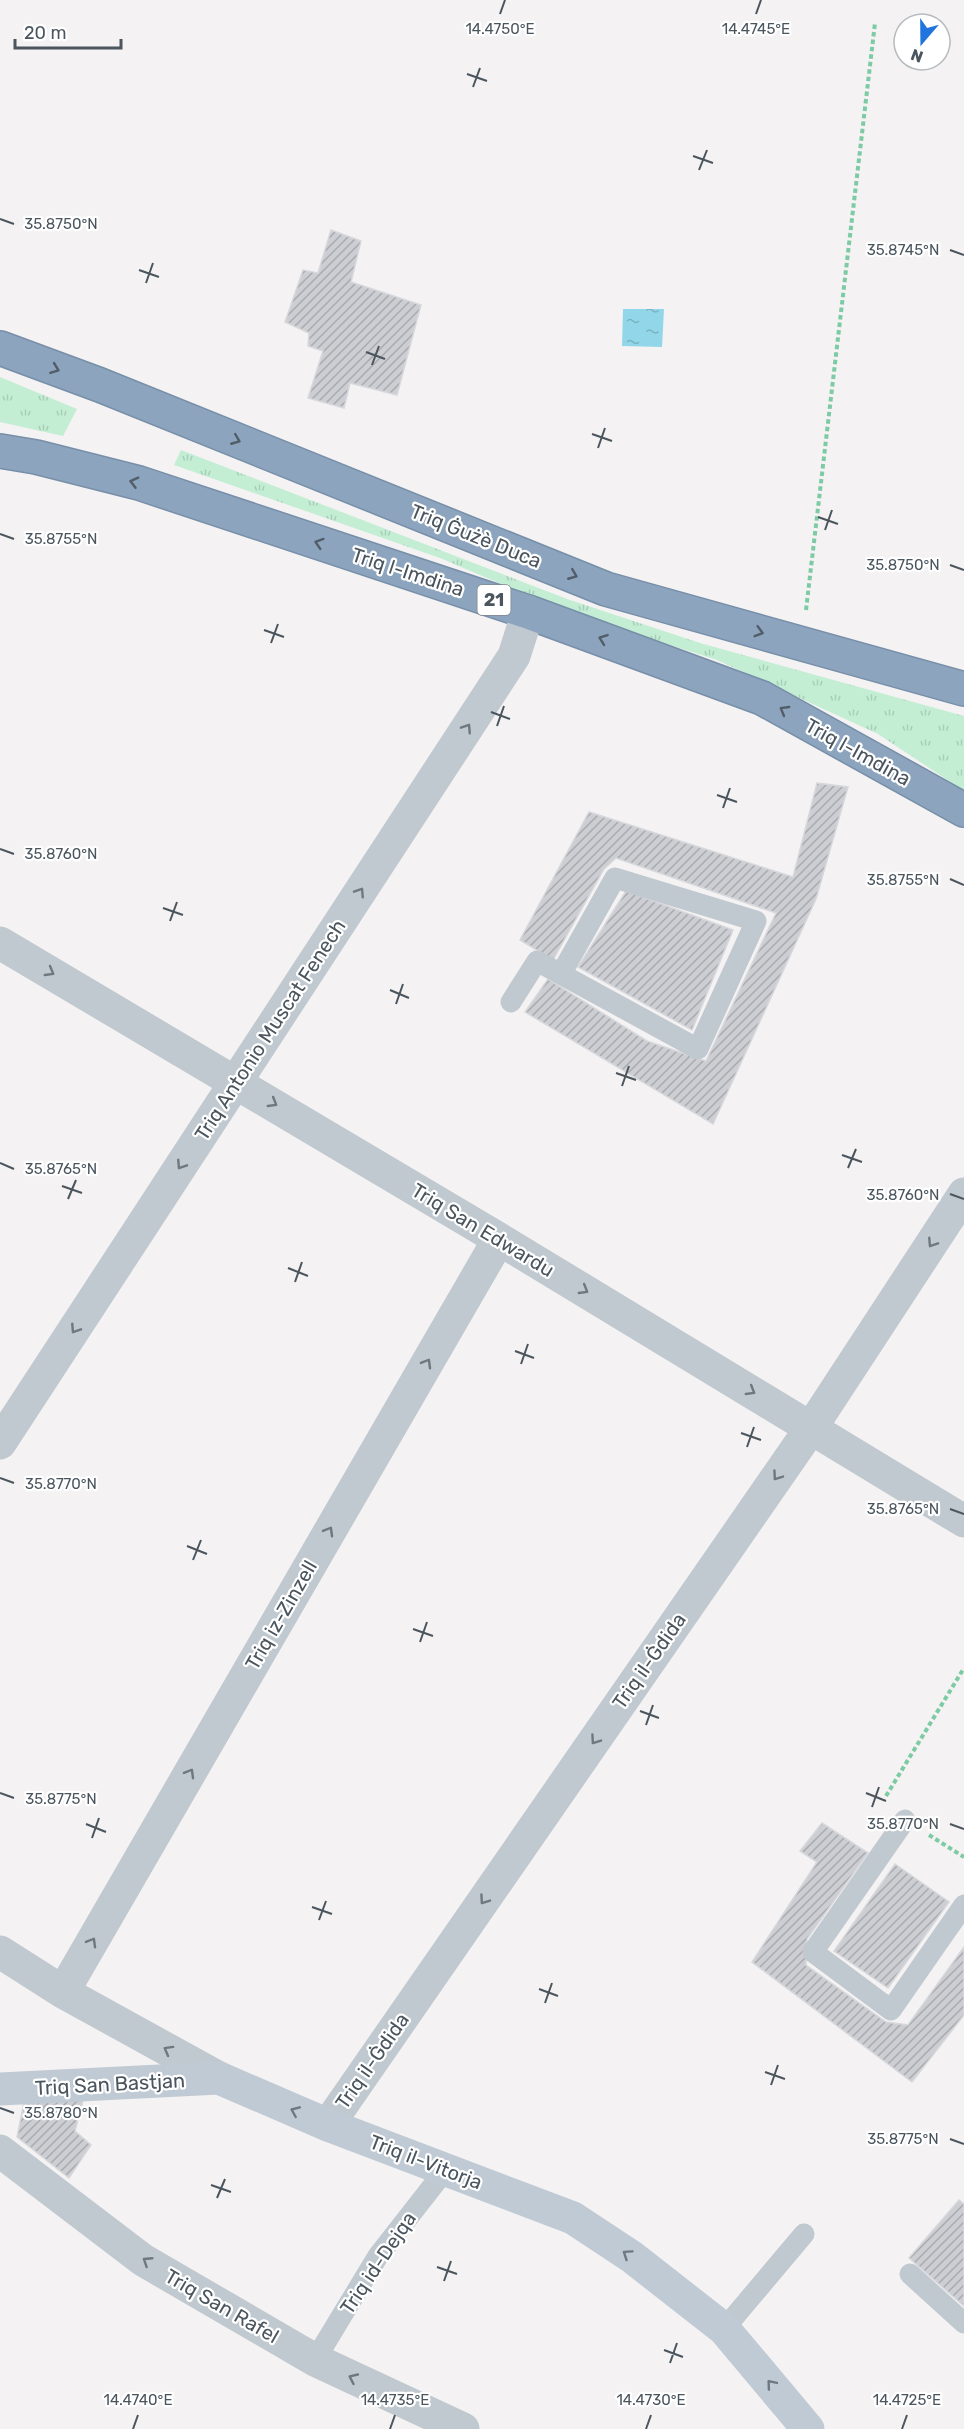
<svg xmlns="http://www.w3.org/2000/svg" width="964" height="2429" viewBox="0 0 964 2429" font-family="Rubik,sans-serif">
	<defs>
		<pattern id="grass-tufts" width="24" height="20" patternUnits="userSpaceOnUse" patternTransform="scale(1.5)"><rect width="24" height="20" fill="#c3eed4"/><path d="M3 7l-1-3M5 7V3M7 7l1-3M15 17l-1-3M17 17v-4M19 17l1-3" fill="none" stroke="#a9ceb8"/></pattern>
		<pattern id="water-ripples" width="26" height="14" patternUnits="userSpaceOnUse" patternTransform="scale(1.5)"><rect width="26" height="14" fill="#92d7e9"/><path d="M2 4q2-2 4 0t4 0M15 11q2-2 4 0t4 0" fill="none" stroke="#79b1c0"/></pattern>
		<pattern id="building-hatch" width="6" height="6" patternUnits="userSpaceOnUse" patternTransform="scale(1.5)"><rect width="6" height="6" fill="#ccced3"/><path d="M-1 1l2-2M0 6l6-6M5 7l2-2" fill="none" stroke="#a8aaae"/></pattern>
	</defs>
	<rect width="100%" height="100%" fill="#f4f2f2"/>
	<path fill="url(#grass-tufts)" d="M 0,377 L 77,409 L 63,436 L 0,422 Z
		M 181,450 L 567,599 L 700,643 L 964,716 L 964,791 L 878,734 L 717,660 L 567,612 L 440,558 L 174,465 Z"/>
	<path fill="url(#water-ripples)" d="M 623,309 L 664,309 L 662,347 L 622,346 Z"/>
	<path fill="url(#building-hatch)" stroke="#d6d8dc" stroke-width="1.5" d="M 331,230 L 361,241 L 351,282 L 421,305 L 397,395 L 350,383 L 344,408 L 308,398 L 323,351 L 308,346 L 309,333 L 285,322 L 303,270 L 318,273 Z
		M 817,783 L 848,787 L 816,899 L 713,1124 L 525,1012 L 548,979 L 647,1041 L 706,1061 L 776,913 L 616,858 L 604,869 L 553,960 L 520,940 L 589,812 L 793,877 Z
		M 626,891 L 733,930 L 692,1030 L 578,967 Z
		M 822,1823 L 868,1853 L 807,1939 L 806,1965 L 886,2022 L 908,2025 L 964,1947 L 964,2015 L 912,2082 L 752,1962 L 817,1862 L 800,1851 Z
		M 895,1864 L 949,1902 L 888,1988 L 834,1951 Z
		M 86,2089 L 75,2131 L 91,2145 L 69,2178 L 17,2137 L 25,2097 Z
		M 959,2200 L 964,2204 L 964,2306 L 909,2258 Z"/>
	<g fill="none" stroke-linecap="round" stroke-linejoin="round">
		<g stroke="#778fa9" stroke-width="36">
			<path id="highway" d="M 0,348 L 100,385 L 606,589 L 964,689
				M 0,451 L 36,457 L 139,483 L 528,612 L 762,698 L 964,810"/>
		</g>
		<path stroke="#7ccba4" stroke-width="4" stroke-dasharray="4.5 3" stroke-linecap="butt" d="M 806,610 L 875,23
			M 886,1796 L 964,1668
			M 929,1835 L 964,1857"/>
		<path stroke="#c0c9cf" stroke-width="21" d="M 511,1002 L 537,961 L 698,1049 L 756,921 L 615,878 L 561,974
			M 905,1820 L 813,1952 L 891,2010 L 964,1905
			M 910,2274 L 964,2323
			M 724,2329 L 804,2234
			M 315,2360 L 378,2256 L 446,2169"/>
		<path stroke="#c0c9cf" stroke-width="33" d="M 0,943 L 499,1239 L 964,1521
			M 0,1443 L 514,656 L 528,612
			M 0,1952 L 63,1992 L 219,2078
			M 63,1992 L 499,1239
			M 328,2125 L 811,1428 L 964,1194
			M 0,2151 L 143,2260 L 315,2360 L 463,2429"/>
		<path stroke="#c0cad4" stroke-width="33" d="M 0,2089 L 219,2078 L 328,2125 L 573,2218 L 632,2257 L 724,2329 L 808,2429"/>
		<use href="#highway" stroke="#8ca4bd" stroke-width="33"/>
	</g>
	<defs><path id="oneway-chevron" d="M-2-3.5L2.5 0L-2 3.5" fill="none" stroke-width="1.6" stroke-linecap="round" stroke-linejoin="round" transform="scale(1.5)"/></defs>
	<g stroke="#515d68">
		<use href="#oneway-chevron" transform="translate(55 369) rotate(21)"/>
		<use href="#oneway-chevron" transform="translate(236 440) rotate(22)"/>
		<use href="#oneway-chevron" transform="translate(134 482) rotate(-165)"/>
		<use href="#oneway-chevron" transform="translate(319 543) rotate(-162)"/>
		<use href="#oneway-chevron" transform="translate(573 575) rotate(22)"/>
		<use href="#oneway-chevron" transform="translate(759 632) rotate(16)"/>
		<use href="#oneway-chevron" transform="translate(603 639) rotate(-160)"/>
		<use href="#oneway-chevron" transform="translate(784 710) rotate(-150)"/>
	</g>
	<g stroke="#6d7880">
		<use href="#oneway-chevron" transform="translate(467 728) rotate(-57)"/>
		<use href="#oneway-chevron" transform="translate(360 892) rotate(-57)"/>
		<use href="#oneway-chevron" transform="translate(50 972) rotate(30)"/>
		<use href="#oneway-chevron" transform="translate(273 1103) rotate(31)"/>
		<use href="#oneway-chevron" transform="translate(181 1165) rotate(123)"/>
		<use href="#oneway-chevron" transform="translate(932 1243) rotate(123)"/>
		<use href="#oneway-chevron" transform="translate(584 1290) rotate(31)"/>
		<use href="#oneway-chevron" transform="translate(75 1329) rotate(123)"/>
		<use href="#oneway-chevron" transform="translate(427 1363) rotate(-60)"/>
		<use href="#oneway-chevron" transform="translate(751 1391) rotate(31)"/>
		<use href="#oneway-chevron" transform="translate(777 1476) rotate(125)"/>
		<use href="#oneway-chevron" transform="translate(329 1531) rotate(-60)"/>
		<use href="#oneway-chevron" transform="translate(595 1740) rotate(125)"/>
		<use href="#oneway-chevron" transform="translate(190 1773) rotate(-60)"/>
		<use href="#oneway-chevron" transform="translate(484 1900) rotate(125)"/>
		<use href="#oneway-chevron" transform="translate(92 1942) rotate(-60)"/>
		<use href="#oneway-chevron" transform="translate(168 2050) rotate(-151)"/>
		<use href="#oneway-chevron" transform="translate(147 2261) rotate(-147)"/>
		<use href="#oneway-chevron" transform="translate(353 2378) rotate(-155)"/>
	</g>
	<g stroke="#6d7881">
		<use href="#oneway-chevron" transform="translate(295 2111) rotate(-157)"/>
		<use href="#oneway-chevron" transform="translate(627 2254) rotate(-146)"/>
		<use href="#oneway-chevron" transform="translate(771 2384) rotate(-130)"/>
	</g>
	<path fill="none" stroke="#4a555e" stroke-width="2" d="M 500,14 L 505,0M 756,14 L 761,0M 467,74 L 487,81M 473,87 L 480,68M 693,156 L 713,163M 699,170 L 707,150M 0,219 L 14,224M 950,250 L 964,255M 139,270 L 159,277M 146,283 L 153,263M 366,352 L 385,359M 372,365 L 379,346M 592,434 L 612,441M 598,448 L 605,428M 818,517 L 838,524M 825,530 L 832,510M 0,534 L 14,539M 950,565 L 964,570M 264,630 L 284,637M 271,643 L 278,624M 491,712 L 510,719M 497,726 L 504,706M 717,795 L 737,802M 723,808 L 730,788M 0,849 L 14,854M 950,879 L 964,885M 163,908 L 183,915M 170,921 L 177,902M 390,990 L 409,998M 396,1004 L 403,984M 616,1073 L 636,1080M 622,1086 L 629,1066M 842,1155 L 862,1162M 0,1163 L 14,1169M 848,1168 L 856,1149M 62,1186 L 82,1193M 950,1194 L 964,1199M 68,1199 L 76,1180M 288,1268 L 308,1276M 295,1282 L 302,1262M 515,1351 L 534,1358M 521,1364 L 528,1344M 741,1433 L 761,1440M 747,1447 L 754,1427M 0,1478 L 14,1483M 950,1509 L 964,1514M 187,1546 L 207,1554M 193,1560 L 201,1540M 413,1629 L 433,1636M 420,1642 L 427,1622M 640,1711 L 659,1718M 646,1725 L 653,1705M 0,1793 L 14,1798M 866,1793 L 886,1801M 872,1807 L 879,1787M 86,1824 L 106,1832M 950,1824 L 964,1829M 92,1838 L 99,1818M 312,1907 L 332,1914M 319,1920 L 326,1901M 539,1989 L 558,1996M 545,2003 L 552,1983M 765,2072 L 785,2079M 771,2085 L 778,2065M 0,2108 L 14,2113M 950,2139 L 964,2144M 211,2185 L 231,2192M 217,2198 L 225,2179M 437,2267 L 457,2274M 444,2281 L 451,2261M 664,2350 L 683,2357M 670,2363 L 677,2343M 133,2429 L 138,2415M 390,2429 L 395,2415M 646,2429 L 651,2415M 902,2429 L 907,2415"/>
	<g text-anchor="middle" stroke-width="4.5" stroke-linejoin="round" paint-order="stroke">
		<rect fill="#fff" stroke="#80888e" stroke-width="1.5" x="477.5" y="585" width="33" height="30" rx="4.5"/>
		<g font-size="18" font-weight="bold" fill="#4a555e">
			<text x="494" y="606">21</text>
		</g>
		<g font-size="20" fill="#4a555e" stroke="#fff">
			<text transform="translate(476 536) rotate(22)" y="7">Triq Ġużè Duca</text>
			<text transform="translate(408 572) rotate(18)" y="7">Triq l-Imdina</text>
			<text transform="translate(858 752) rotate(29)" y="7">Triq l-Imdina</text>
			<text transform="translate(270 1030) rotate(-57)" y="7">Triq Antonio Muscat Fenech</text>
			<text transform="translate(483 1230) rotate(31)" y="7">Triq San Edwardu</text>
			<text transform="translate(281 1615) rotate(-60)" y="7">Triq iz-Zinzell</text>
			<text transform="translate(649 1661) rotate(-55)" y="7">Triq il-Ġdida</text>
			<text transform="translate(372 2061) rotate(-55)" y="7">Triq il-Ġdida</text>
			<text transform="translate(110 2084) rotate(-3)" y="7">Triq San Bastjan</text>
			<text transform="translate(426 2162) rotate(21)" y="7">Triq il-Vitorja</text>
			<text transform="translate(378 2263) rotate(-56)" y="7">Triq id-Dejqa</text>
			<text transform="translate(222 2306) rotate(30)" y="7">Triq San Rafel</text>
		</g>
	</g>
	<g font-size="15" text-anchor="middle" fill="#4a555e" stroke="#fff" stroke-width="4.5" stroke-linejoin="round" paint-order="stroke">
		<text x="500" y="34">14.4750°E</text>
		<text x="756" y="34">14.4745°E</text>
		<text x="61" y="229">35.8750°N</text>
		<text x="903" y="255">35.8745°N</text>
		<text x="61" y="544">35.8755°N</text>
		<text x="903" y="570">35.8750°N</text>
		<text x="61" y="859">35.8760°N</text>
		<text x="903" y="885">35.8755°N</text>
		<text x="61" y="1174">35.8765°N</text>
		<text x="903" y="1200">35.8760°N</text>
		<text x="61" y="1489">35.8770°N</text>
		<text x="903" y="1514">35.8765°N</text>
		<text x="61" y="1804">35.8775°N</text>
		<text x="903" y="1829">35.8770°N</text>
		<text x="61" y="2118">35.8780°N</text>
		<text x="903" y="2144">35.8775°N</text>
		<text x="138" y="2405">14.4740°E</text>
		<text x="395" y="2405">14.4735°E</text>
		<text x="651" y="2405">14.4730°E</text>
		<text x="907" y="2405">14.4725°E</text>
	</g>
	<g transform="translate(922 42) rotate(200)"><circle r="28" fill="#ffffff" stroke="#b7bbbf" stroke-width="1.5"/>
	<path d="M0-4.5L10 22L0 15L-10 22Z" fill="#2174de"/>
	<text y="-9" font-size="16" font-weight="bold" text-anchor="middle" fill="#4a555e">N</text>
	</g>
	<path d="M15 39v9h106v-9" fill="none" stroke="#4a555e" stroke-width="3"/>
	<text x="24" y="39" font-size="18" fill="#4a555e" stroke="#ffffff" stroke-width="4.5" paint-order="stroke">20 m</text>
</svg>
